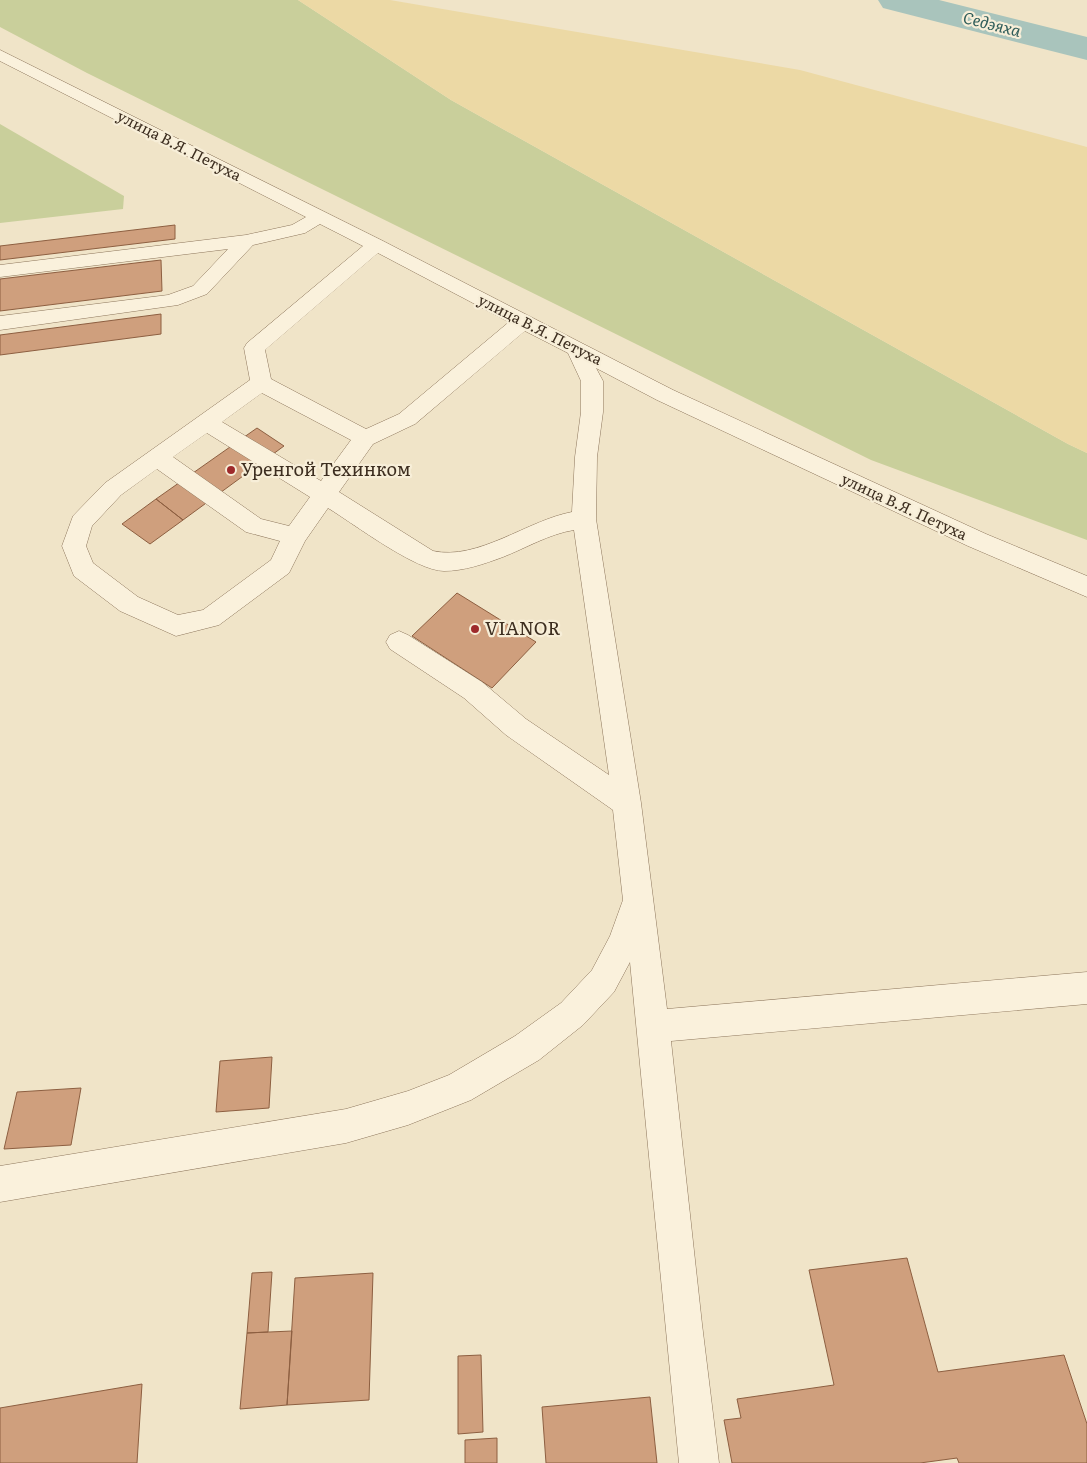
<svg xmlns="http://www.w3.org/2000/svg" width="1087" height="1463" viewBox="0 0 1087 1463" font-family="Literata,serif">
	<rect width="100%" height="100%" fill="#f0e4c8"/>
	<path fill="#c9cf9b" d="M 0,0 L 298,0 L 451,100 L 1068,444 L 1087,453 L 1087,540 L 871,460 L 87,73 L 0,27 Z
		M 0,124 L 124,196 L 123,209 L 0,223 Z"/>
	<path fill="#ecd9a5" d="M 298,0 L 390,0 L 800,70 L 1087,147 L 1087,453 L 1068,444 L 451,100 Z"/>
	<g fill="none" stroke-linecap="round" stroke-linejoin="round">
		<path fill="#a9c4bc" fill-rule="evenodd" d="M 878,0 L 939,0 L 1087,37 L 1087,60 L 883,8 Z"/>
	</g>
	<path fill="#cf9f7d" stroke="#8d5f41" d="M 175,225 L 175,239 L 0,260 L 0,246 Z
		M 161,260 L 162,291 L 0,311 L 0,279 Z
		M 161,314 L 161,334 L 0,355 L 0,335 Z
		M 257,428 L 284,446 L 183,520 L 156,499 Z
		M 156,499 L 183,520 L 150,544 L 122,524 Z
		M 457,593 L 536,642 L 492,688 L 412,636 Z
		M 272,1057 L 269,1108 L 216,1112 L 220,1061 Z
		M 81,1088 L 71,1145 L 4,1149 L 17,1092 Z
		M 907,1258 L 938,1372 L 1064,1355 L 1087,1424 L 1087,1463 L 959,1463 L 957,1458 L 920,1463 L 732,1463 L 724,1420 L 741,1418 L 737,1399 L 834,1385 L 809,1270 Z
		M 272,1272 L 268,1332 L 247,1333 L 252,1273 Z
		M 373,1273 L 369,1400 L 287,1405 L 295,1278 Z
		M 292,1331 L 287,1405 L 240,1409 L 247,1333 Z
		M 481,1355 L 483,1432 L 458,1434 L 458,1356 Z
		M 142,1384 L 137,1463 L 0,1463 L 0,1408 Z
		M 650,1397 L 657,1463 L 546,1463 L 542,1407 Z
		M 497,1438 L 497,1463 L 465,1463 L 465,1440 Z"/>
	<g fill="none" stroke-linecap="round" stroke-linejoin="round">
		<g stroke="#8d765c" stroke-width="1">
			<path id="minor" d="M 0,50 L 383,241 L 673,390 L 986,534 L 1087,576 L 1087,597 L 968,546 L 657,400 L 596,368 L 603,381 L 603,412 L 597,457 L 596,519 L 641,803 L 667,1009 L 1087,972 L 1087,1004 L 671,1041 L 702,1324 L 719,1463 L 679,1463 L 630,962 L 614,992 L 583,1025 L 539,1060 L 471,1100 L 408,1125 L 346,1143 L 0,1202 L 0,1166 L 346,1109 L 408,1091 L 449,1075 L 515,1036 L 561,1003 L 592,970 L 610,936 L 623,900 L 613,810 L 506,735 L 464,698 L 390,649 L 386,642 L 390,635 L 399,631 L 408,635 L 482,682 L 526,719 L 609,775 L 574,530 C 549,534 526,548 503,557 C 484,564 464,571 444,571 C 416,571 354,524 328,508 L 305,541 L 289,573 L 219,625 L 176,636 L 120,611 L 74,576 L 62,546 L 73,516 L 105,483 L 250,380 L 244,348 L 247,343 L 363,246 L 320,224 L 305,233 L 253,245 L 207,294 L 178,305 L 0,330 L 0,316 L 168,295 L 193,286 L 228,249 L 0,277 L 0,265 L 246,235 L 292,225 L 306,217 L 0,61 ZM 378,253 L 509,322 L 399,414 L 366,429 L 271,379 L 265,350 ZM 525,331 L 568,353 L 581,381 L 581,412 L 575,457 L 572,512 C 528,520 478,561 433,551 L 339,492 L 373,444 L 415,424 ZM 262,393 L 351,440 L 321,481 L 222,422 ZM 207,433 L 310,497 L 289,526 L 261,519 L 173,457 ZM 157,469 L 246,532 L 280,541 L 271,560 L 203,610 L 178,615 L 138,597 L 93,563 L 86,546 L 92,526 L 121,495 Z"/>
		</g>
		<use href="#minor" fill="#faf1dc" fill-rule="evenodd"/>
	</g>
	<g fill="#9e2a2b" stroke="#f7eed8" stroke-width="2">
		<circle cx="231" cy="470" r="5"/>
		<circle cx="475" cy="629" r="5"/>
	</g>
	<g text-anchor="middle" stroke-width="4.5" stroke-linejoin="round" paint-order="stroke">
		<g font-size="15" fill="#3d2e20" stroke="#f7eed8">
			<text transform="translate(179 146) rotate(27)" y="5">улица В.Я. Петуха</text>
			<text transform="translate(540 330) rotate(27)" y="5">улица В.Я. Петуха</text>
			<text transform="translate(904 507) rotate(25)" y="5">улица В.Я. Петуха</text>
		</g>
		<g font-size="16" font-style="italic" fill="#2f5d5a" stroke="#f7eed8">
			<text transform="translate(992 24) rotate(14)" y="6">Седэяха</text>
		</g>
		<g font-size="18" fill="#3d2e20" stroke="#f7eed8" text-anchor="start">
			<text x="241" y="476">Уренгой Техинком</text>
			<text x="485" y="635">VIANOR</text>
		</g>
	</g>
</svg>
